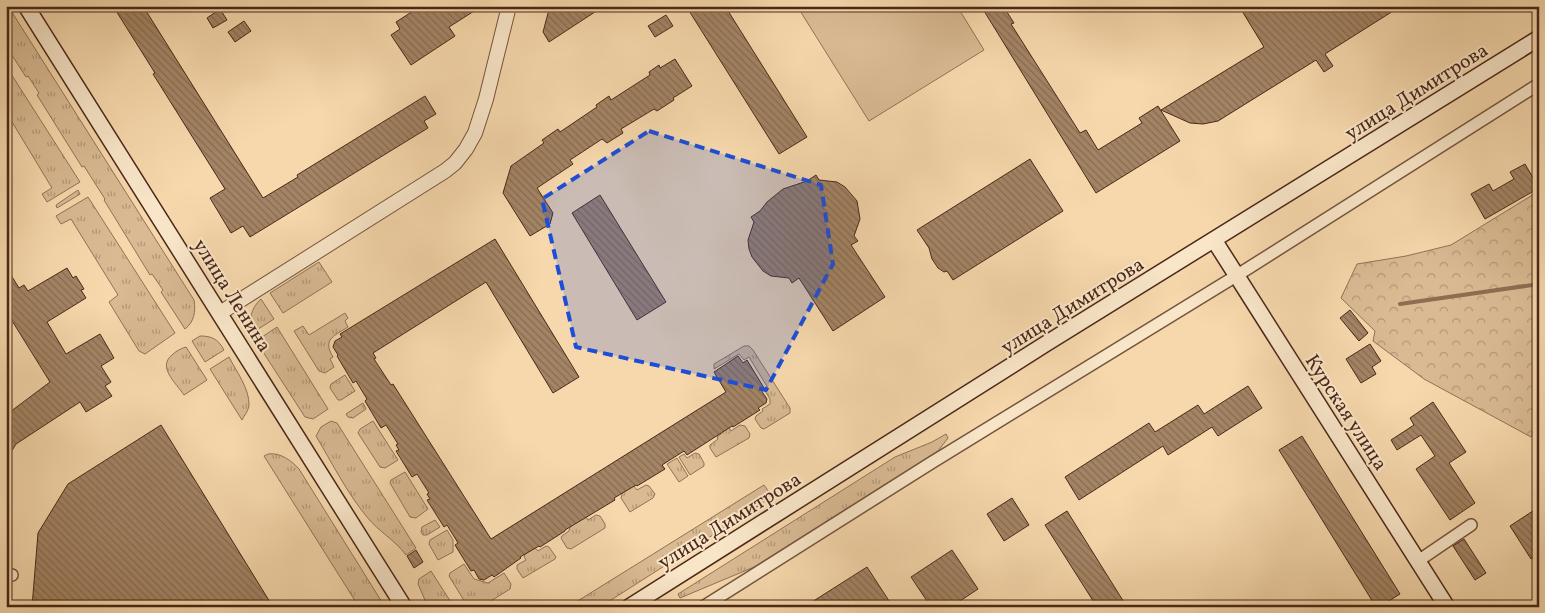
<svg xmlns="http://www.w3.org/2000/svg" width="1545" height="613" viewBox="0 0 1545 613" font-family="Vollkorn,serif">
	<defs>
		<pattern id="grass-tufts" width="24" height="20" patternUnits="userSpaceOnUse" patternTransform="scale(1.25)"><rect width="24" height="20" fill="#d9ba93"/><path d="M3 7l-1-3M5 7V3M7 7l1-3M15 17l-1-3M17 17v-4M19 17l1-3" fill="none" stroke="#b29777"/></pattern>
		<pattern id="forest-crowns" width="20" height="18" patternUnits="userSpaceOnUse" patternTransform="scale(1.25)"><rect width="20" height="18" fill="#d9ba93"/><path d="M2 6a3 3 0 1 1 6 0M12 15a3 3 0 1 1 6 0" fill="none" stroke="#b29777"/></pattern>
		<pattern id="building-back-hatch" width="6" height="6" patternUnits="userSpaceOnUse" patternTransform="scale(1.25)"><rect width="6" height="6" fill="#a38465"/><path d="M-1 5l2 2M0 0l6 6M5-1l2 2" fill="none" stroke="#876c52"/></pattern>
	</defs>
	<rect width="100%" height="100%" fill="#f6d8ac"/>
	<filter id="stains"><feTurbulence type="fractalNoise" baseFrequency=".004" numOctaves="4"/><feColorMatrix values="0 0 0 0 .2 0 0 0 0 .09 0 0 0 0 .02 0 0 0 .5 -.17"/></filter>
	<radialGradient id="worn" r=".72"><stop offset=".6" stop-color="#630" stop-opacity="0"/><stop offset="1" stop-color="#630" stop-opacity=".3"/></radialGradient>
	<path fill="url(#grass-tufts)" stroke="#927156" d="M 6,6 L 8,6 L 194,300 C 196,312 194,322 185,329 L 161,292 L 163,290 L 152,274 L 150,275 L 104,200 L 105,199 L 84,166 L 82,167 L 37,95 L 39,93 L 28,76 L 26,77 L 6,46 Z
		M 6,66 L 80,182 L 47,202 L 42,194 L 52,188 L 6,112 Z
		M 78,190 L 80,194 L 57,208 L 56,205 Z
		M 88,197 L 175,333 L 145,354 L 139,351 L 109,302 L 118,295 L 71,219 L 61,224 L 56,216 Z
		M 319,262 L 332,282 L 283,313 L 270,293 Z
		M 261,299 L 274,319 L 252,333 C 248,320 251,308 261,299 Z
		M 345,313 L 348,318 L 345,321 L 348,327 C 334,336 322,339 333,357 L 330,359 L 334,367 L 325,373 L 319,371 L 294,331 L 303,326 L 309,335 Z
		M 277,327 L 328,409 L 313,419 L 305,417 L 256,341 Z
		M 200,336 C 212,336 218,339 224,350 L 205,362 L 192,341 Z
		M 744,346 L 749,346 L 753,350 L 790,408 L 790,413 L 764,429 L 761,428 L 755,419 L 756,416 L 763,411 L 762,409 L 770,404 L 770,399 L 765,391 L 768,388 L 749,357 L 744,360 L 739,354 L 714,369 L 714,364 Z
		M 186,347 L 207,380 L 184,395 C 176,383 157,367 172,355 C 176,351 180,349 186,347 Z
		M 229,357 C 236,371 250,389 249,406 C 248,411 244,416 242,420 L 210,369 Z
		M 345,375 L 355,391 L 341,400 L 338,400 L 330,388 L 331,384 Z
		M 363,403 L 366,409 L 353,418 L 348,417 L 346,414 Z
		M 331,421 L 337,423 L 416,548 L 406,555 C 395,540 379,532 367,517 C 347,493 332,463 316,436 L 321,427 Z
		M 373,421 L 398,460 L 385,468 L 380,467 L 358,433 L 360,429 Z
		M 740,425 L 745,426 L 750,434 L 749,438 L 716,457 L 710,448 L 710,445 L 718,439 L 717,437 L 721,434 L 720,432 L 728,426 L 731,431 Z
		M 946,434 L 948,438 L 938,451 L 754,567 L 680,598 L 678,594 L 895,457 L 932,442 Z
		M 695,453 L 699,454 L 704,463 L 704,466 L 690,475 L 679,457 L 684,454 L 687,458 Z
		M 268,454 C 280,452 292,461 299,469 L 385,607 L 359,607 L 264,456 Z
		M 677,458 L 688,476 L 679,482 L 667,464 Z
		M 405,472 L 428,509 L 416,518 L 410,517 L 390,483 L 391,480 Z
		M 633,485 L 637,490 L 646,485 L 649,486 L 655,494 L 653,498 L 630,512 L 621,498 L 623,491 Z
		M 764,485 L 771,495 L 760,505 L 600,607 L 568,607 Z
		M 596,515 L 600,516 L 605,524 L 605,528 L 571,549 L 567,548 L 561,538 L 562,536 L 569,531 L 571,524 L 585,516 L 588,520 Z
		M 435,520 L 440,527 L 427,535 L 423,535 L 421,532 L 422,527 Z
		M 447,530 L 453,540 L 453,552 L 438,560 L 429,544 L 430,540 Z
		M 546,546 L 549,547 L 556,557 L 555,559 L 523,578 L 517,569 L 517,565 L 526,560 L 524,557 L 525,554 L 535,548 L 538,551 Z
		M 464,564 L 474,579 L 488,583 L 504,573 L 511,584 L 510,589 L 481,607 L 468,607 L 449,576 L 450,573 Z
		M 431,571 L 454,607 L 428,607 L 418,584 L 419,579 Z"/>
	<path fill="url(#forest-crowns)" stroke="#927156" d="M 1539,191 L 1539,423 L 1531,437 L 1424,379 L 1373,341 L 1375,331 L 1341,298 L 1357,264 L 1406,256 L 1451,245 Z"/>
	<path fill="#d9ba93" stroke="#927156" d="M 797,6 L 957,6 L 984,50 L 869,121 Z"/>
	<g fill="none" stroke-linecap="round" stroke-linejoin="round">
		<path stroke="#8e6e53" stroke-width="4" d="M 1400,304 L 1539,284"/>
	</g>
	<path fill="url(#building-back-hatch)" stroke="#4a2818" d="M 113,6 L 143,6 L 263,198 L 298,177 L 297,175 L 425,96 L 436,114 L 424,121 L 428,128 L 250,237 L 243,226 L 231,233 L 210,198 L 225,189 L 153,74 L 155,73 Z
		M 421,6 L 482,6 L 449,27 L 455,36 L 411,65 L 391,35 L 400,29 L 396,22 Z
		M 550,6 L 604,6 L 549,42 L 543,32 Z
		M 686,6 L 725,6 L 807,137 L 779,154 Z
		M 981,6 L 1003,6 L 1014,23 L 1011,24 L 1080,133 L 1086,130 L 1098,150 L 1142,123 L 1139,118 L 1158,106 L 1180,141 L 1096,193 Z
		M 1239,6 L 1401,6 L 1325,54 L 1333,66 L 1324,72 L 1316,60 L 1218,121 L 1203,124 L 1190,123 L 1161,110 L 1264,47 Z
		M 220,9 L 227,20 L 213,28 L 207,18 Z
		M 666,15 L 673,26 L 655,37 L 648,26 Z
		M 244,21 L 251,31 L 235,42 L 228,32 Z
		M 675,59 L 692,86 L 673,98 L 674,100 L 657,111 L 654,109 L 621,129 L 623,133 L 607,143 L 602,139 L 570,160 L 573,164 L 537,188 L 553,213 L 550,224 L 530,236 L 503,193 L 511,166 L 544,143 L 542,140 L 558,129 L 560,132 L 597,107 L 596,105 L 609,96 L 611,100 L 650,75 L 649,72 L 659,65 L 660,68 Z
		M 1030,159 L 1063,211 L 953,280 L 947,271 L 944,272 L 938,268 L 932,259 L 929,248 L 917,230 Z
		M 1525,164 L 1539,188 L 1485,219 L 1471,194 L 1489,184 L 1493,191 L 1514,179 L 1510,172 Z
		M 816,175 L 819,180 L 837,182 L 845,187 L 857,201 L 860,219 L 854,236 L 858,241 L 851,245 L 885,297 L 833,331 L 799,278 L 792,283 L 789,278 L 771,276 L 763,271 L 752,257 L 749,249 L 748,240 L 754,222 L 751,217 L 760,211 L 767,202 L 783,189 L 807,181 Z
		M 600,195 L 666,302 L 637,320 L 572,213 Z
		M 495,239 L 579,377 L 553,393 L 486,282 L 373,353 L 376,358 L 374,359 L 391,385 L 393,384 L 491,539 L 726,392 L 714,372 L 738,356 L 743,363 L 747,360 L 764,388 L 761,390 L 767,399 L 766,403 L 758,408 L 760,410 L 733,427 L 732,426 L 687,455 L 684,451 L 662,465 L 665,469 L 637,486 L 636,485 L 614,498 L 615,500 L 565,530 L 565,531 L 540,547 L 539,546 L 520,557 L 521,558 L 494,577 L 492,575 L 484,580 L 479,579 L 474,570 L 471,571 L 455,545 L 458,543 L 447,525 L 444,527 L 427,500 L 430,499 L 427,494 L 429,493 L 417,474 L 412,477 L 396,451 L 399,450 L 396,445 L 398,444 L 386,425 L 381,428 L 365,401 L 367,399 L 356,381 L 353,383 L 337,356 L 338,355 L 333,347 L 335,341 L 342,337 L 340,334 Z
		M 6,267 L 19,288 L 24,285 L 28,291 L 67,268 L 73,278 L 76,276 L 84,289 L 81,290 L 86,298 L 47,322 L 66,354 L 100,334 L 114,358 L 101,366 L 111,382 L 105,386 L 112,396 L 86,412 L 80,402 L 16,444 L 6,460 L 6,415 L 50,382 L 6,311 Z
		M 1350,310 L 1368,333 L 1359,341 L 1340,318 Z
		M 1370,344 L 1381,361 L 1372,367 L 1376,374 L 1361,383 L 1346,359 Z
		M 1248,386 L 1262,408 L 1218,436 L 1212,427 L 1168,455 L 1163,446 L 1079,500 L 1065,477 L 1149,423 L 1155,432 L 1198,405 L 1204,414 Z
		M 1433,402 L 1466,452 L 1449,463 L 1475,503 L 1450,520 L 1416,469 L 1435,456 L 1421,435 L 1397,450 L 1391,440 L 1414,425 L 1410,418 Z
		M 161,425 L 273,607 L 32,607 L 38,533 L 68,484 Z
		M 1302,436 L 1400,594 L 1379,607 L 1376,607 L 1279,450 Z
		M 1012,498 L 1029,525 L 1004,541 L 987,514 Z
		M 1539,507 L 1539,554 L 1531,559 L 1510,526 Z
		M 1067,511 L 1127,607 L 1097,607 L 1045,525 Z
		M 1464,539 L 1486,573 L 1475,580 L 1453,546 Z
		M 416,550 L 423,562 L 414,568 L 407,556 Z
		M 952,550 L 978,589 L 951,607 L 931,607 L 911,577 Z
		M 867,567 L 893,607 L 804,607 Z"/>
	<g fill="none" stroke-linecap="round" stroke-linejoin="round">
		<g stroke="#75543d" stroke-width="14">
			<path id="minor" d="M 1418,561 L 1471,525
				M 6,575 L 12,575
				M 703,607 L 931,463 L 1236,276 L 1539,84"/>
		</g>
		<g stroke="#75543d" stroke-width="16">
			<path id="tertiary" d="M 220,313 L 445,171 L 455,163 L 466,149 L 475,133 L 486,99 L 509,6"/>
		</g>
		<g stroke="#4a2818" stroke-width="18">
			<path id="secondary" d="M 26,6 L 404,607
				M 1214,240 L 1447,607
				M 629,607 L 1047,343 L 1539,38"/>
		</g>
		<use href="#minor" stroke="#f9e6c9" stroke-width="11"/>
		<use href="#tertiary" stroke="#f9e6c9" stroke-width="14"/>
		<use href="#secondary" stroke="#f9e6c9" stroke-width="15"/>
	</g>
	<path fill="#1d4ed8" fill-opacity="0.2" stroke="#1d4ed8" stroke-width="4" stroke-dasharray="10 6" stroke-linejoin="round" d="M 649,131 L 821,185 L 833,264 L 766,390 L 576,347 L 542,199 Z"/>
	<g text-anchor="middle" stroke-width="4" stroke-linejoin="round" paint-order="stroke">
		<g font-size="20" fill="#4a2818" stroke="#f9e6c9">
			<text transform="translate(1416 91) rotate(-32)" y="7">улица Димитрова</text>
			<text transform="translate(233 295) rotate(58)" y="7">улица Ленина</text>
			<text transform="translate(1072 305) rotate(-32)" y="7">улица Димитрова</text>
			<text transform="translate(1347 412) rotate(57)" y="7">Курская улица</text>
			<text transform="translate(729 520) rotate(-32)" y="7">улица Димитрова</text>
		</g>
	</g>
	<rect width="1545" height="613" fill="none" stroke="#f6d8ac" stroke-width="25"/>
	<rect x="8" y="8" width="1530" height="598" fill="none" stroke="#4a2818" stroke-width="2.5"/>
	<rect x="12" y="12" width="1520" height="588" fill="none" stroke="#4a2818"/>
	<rect width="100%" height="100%" filter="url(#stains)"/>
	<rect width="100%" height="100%" fill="url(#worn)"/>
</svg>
